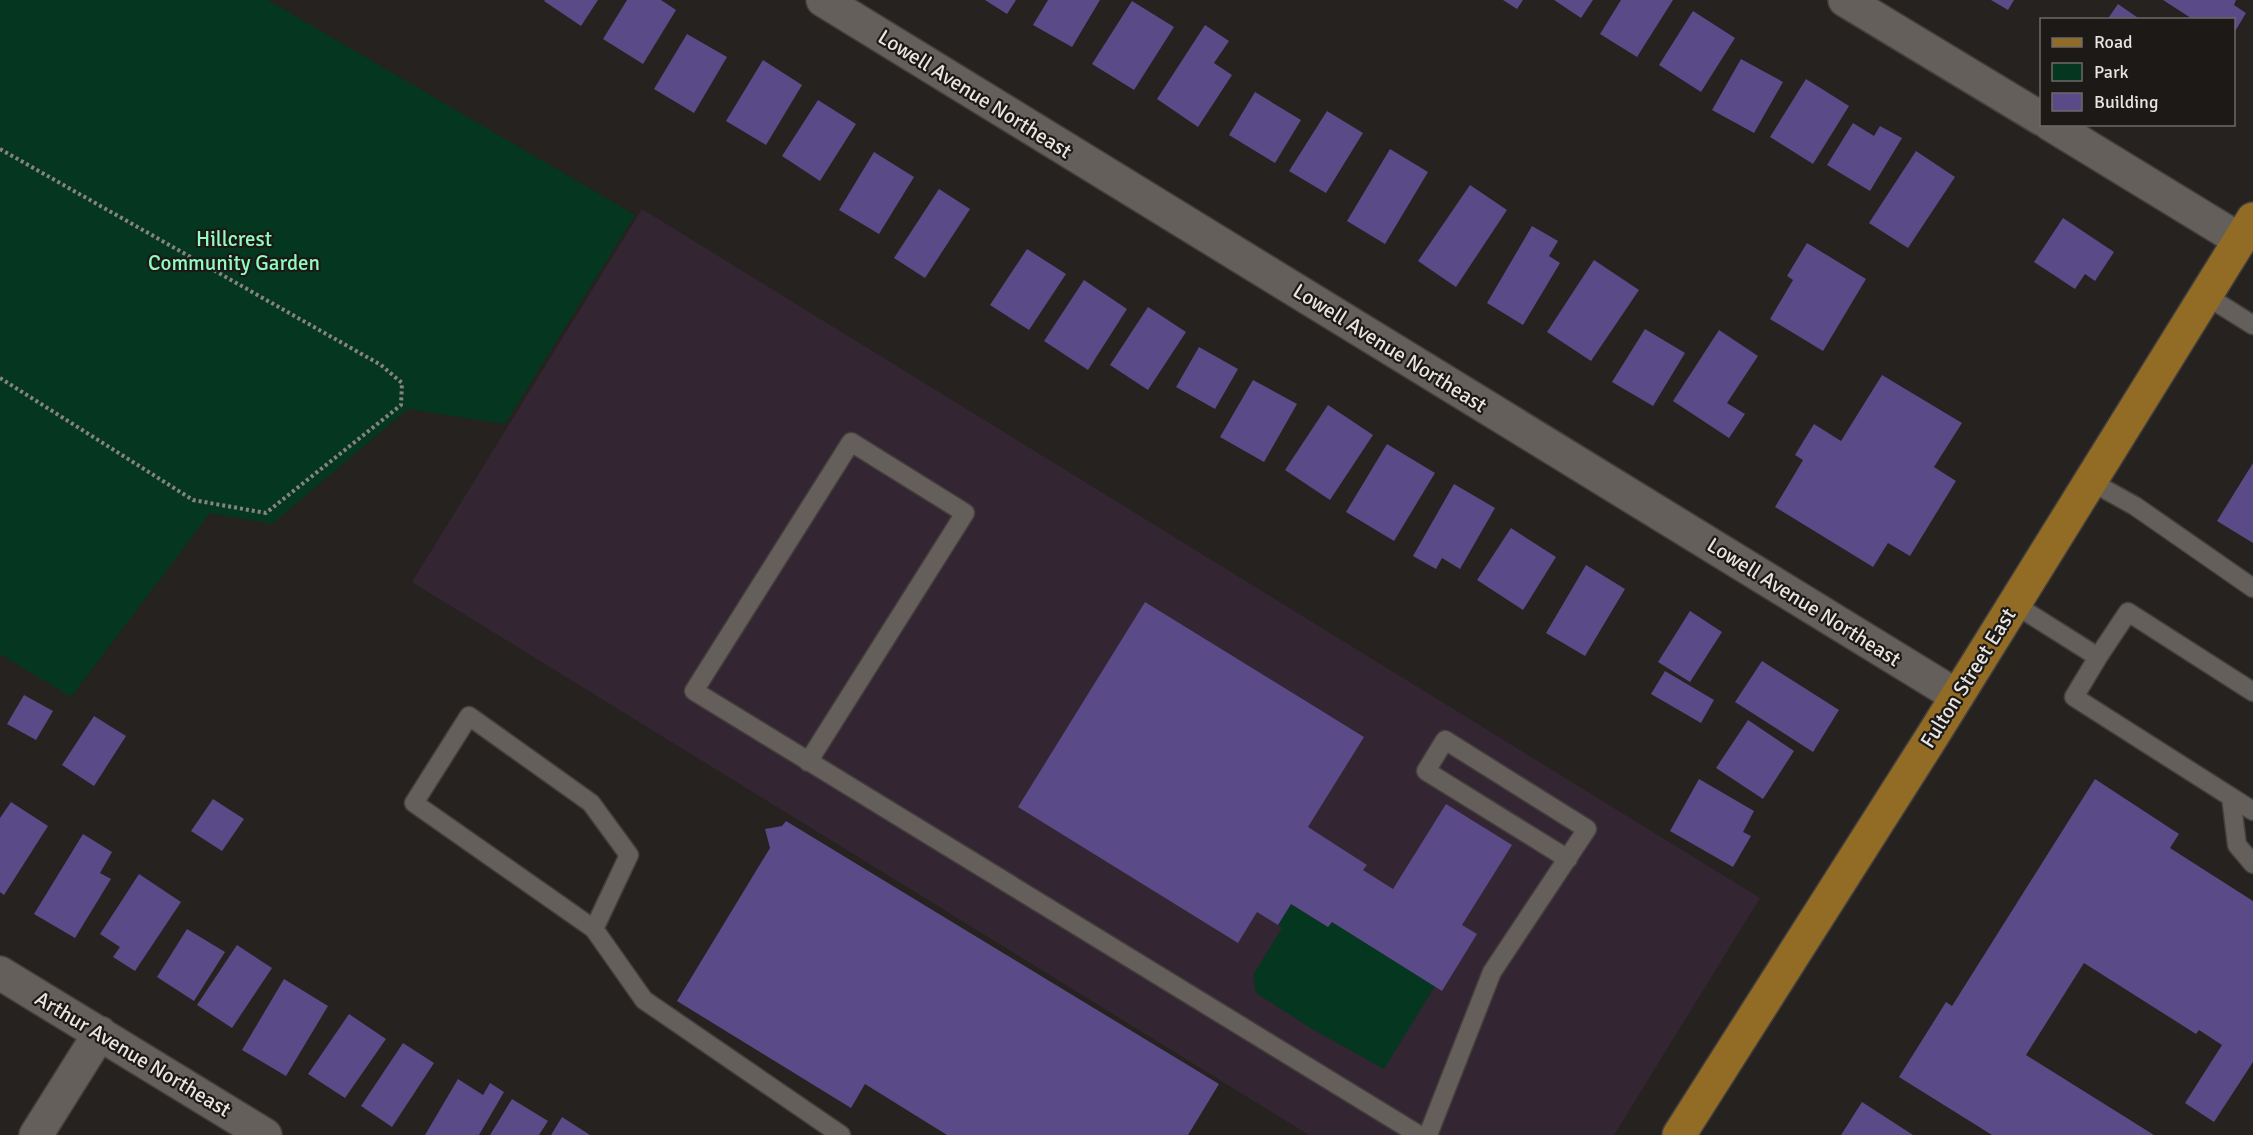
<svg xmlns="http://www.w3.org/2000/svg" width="2253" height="1135" viewBox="0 0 2253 1135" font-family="Signika,sans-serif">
	<rect width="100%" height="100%" fill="#26221f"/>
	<path fill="#332531" d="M 642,209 L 1760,898 L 1614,1135 L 1309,1135 L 412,582 Z"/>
	<path fill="#053620" d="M 0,0 L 268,0 L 635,215 L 505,424 L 408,409 L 272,524 L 210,513 L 71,697 L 0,654 Z
		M 1291,904 L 1328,927 L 1332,922 L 1435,986 L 1384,1069 L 1312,1029 L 1256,993 L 1253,975 L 1282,928 L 1278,925 Z"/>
	<path fill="#5a4a87" d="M 545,0 L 598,0 L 581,26 L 544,1 Z
		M 627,0 L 661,0 L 676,10 L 643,64 L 603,39 Z
		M 985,0 L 1016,0 L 1007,14 Z
		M 1048,0 L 1100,0 L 1072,47 L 1033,25 Z
		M 1503,0 L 1523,0 L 1517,9 Z
		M 1554,0 L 1593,0 L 1581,18 Z
		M 1621,0 L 1673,0 L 1637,57 L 1600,34 Z
		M 1991,0 L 2014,0 L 2008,10 Z
		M 2163,0 L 2236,0 L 2234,5 L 2246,13 L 2234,33 L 2234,20 L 2194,20 Z
		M 1132,1 L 1174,27 L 1134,90 L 1092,64 Z
		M 2118,4 L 2141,20 L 2107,20 Z
		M 1693,11 L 1735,38 L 1701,92 L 1659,65 Z
		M 1205,25 L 1229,41 L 1214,63 L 1232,75 L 1198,127 L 1157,99 Z
		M 687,34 L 727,57 L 694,113 L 654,89 Z
		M 1741,59 L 1783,82 L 1754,133 L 1712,110 Z
		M 763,60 L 802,85 L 766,145 L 726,121 Z
		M 1806,79 L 1849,106 L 1813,164 L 1770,137 Z
		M 1255,92 L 1301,120 L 1275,163 L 1229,135 Z
		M 818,100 L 856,124 L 820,181 L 782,156 Z
		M 1327,111 L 1363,133 L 1326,193 L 1289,171 Z
		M 1853,123 L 1874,136 L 1880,126 L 1902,138 L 1870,191 L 1827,165 Z
		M 1390,149 L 1428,172 L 1385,244 L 1347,221 Z
		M 1916,151 L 1955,177 L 1908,248 L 1869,223 Z
		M 874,152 L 914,177 L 879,234 L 839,210 Z
		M 1470,185 L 1507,210 L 1456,287 L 1418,261 Z
		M 939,189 L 970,209 L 925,278 L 894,258 Z
		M 2063,218 L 2114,252 L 2095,281 L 2085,274 L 2075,289 L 2034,262 Z
		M 1532,226 L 1558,241 L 1549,256 L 1560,263 L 1523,325 L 1487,303 Z
		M 1807,243 L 1866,279 L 1823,351 L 1770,319 L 1793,280 L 1787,276 Z
		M 1027,249 L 1066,274 L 1029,330 L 990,305 Z
		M 1594,260 L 1639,290 L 1591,361 L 1547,332 Z
		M 1084,280 L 1127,309 L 1088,370 L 1044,341 Z
		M 1148,307 L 1186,332 L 1148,390 L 1110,365 Z
		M 1645,329 L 1685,353 L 1653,406 L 1612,382 Z
		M 1719,330 L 1758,356 L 1727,403 L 1745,414 L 1729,438 L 1673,401 Z
		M 1199,347 L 1238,369 L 1215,409 L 1176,387 Z
		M 1882,375 L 1962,423 L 1934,467 L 1956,481 L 1910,556 L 1888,543 L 1873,567 L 1775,507 L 1803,460 L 1795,455 L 1814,424 L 1841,441 Z
		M 1253,380 L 1297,404 L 1264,462 L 1220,437 Z
		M 1328,405 L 1373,435 L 1330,500 L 1285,470 Z
		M 1387,444 L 1435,473 L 1394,541 L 1346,512 Z
		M 2253,463 L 2253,543 L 2217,521 Z
		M 1454,484 L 1495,508 L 1460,569 L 1442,558 L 1436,569 L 1413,556 Z
		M 1511,528 L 1556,557 L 1523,610 L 1477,580 Z
		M 1586,565 L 1625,589 L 1585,656 L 1546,633 Z
		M 1145,602 L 1364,737 L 1308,827 L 1367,865 L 1363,870 L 1393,889 L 1446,804 L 1512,845 L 1462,925 L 1477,934 L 1442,991 L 1332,922 L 1328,927 L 1291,904 L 1278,925 L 1257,912 L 1238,943 L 1018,807 Z
		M 1690,611 L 1722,632 L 1690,682 L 1658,662 Z
		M 1762,661 L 1839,710 L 1813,752 L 1735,702 Z
		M 1665,671 L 1714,700 L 1701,723 L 1651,694 Z
		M 24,695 L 53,711 L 36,740 L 7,724 Z
		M 94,716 L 126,736 L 94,786 L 62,765 Z
		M 1748,720 L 1794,751 L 1763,799 L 1716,768 Z
		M 1699,779 L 1754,811 L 1743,832 L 1751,836 L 1733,867 L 1670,831 Z
		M 2095,779 L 2179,834 L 2170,848 L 2253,901 L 2253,1062 L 2214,1122 L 2185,1103 L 2222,1045 L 2199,1030 L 2196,1034 L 2084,963 L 2026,1055 L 2154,1135 L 1992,1135 L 1899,1077 L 1946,1002 L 1952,1006 Z
		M 213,799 L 244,819 L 222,851 L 191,831 Z
		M 11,802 L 48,826 L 4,895 L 0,892 L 0,818 Z
		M 786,821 L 1219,1084 L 1188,1135 L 947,1135 L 865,1084 L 851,1108 L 677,1001 L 770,848 L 765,829 L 782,826 Z
		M 83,834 L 112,852 L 100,873 L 111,879 L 75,938 L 34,914 Z
		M 139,874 L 181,902 L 135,971 L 113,957 L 120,947 L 100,934 Z
		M 187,929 L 225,952 L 194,1001 L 157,977 Z
		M 237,945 L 272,968 L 232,1028 L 197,1005 Z
		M 284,979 L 328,1006 L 286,1076 L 242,1050 Z
		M 349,1014 L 386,1039 L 345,1098 L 308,1074 Z
		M 403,1043 L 434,1063 L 392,1127 L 361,1106 Z
		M 458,1079 L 483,1095 L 490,1083 L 504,1092 L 479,1135 L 425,1135 Z
		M 512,1099 L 548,1121 L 539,1135 L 490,1135 Z
		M 1862,1102 L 1913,1135 L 1841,1135 Z
		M 562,1117 L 590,1135 L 551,1135 Z"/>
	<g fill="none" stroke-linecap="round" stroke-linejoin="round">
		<g stroke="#433f3d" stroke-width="21">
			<path id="service" d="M 2205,295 L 2253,325
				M 2090,481 L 2135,506 L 2253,588
				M 2014,604 L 2098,657 L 2074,697 L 2253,811
				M 2098,657 L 2128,612 L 2253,692
				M 808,762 L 965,513 L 851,442 L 694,691 L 1419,1135
				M 2231,797 L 2237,845 L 2253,864
				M 594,929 L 629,855 L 591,803 L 469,716 L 414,803 L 594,929 L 644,1000 L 841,1135
				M 1428,1135 L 1492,972 L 1587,829 L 1445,740 L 1426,771 L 1568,859"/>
		</g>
		<g stroke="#433f3d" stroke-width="36">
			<path id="minor" d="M 823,0 L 1957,696
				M 1845,0 L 2042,119
				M 2050,124 L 2240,240
				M 0,973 L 265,1135
				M 36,1135 L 100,1033"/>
		</g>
		<g stroke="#433f3d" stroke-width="36">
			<path id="primary" d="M 1679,1135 L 1933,735 L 2253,219"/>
		</g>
		<path stroke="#878381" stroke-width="4" stroke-dasharray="3 3" stroke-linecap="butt" d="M 0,149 L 381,365 L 402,383 L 401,405 L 266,513 L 193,500 L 0,378"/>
		<use href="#service" stroke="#645f5b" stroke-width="18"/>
		<use href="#minor" stroke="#645f5b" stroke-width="33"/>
		<use href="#primary" stroke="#926c24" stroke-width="33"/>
	</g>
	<g text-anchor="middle" stroke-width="4.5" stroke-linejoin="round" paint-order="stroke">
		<g font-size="21" fill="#e7e4e2" stroke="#1c1916">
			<text transform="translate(975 94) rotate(32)" y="7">Lowell Avenue Northeast</text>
			<text transform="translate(1390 348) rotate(32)" y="7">Lowell Avenue Northeast</text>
			<text transform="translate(1804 602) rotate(32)" y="7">Lowell Avenue Northeast</text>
			<text transform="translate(1968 678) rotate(-58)" y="7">Fulton Street East</text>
			<text transform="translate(133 1054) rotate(31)" y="7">Arthur Avenue Northeast</text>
		</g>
		<g font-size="21" fill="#91fbc0" stroke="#1c1916">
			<text x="234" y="246">Hillcrest<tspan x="234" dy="24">Community Garden</tspan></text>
		</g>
	</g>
	<rect x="2040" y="18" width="195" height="108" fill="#1c1916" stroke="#6d6a68" stroke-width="1.5"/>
	<rect x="2052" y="38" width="30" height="9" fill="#926c24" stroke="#6d6a68" stroke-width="1.5"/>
	<text x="2094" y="48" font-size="18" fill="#e7e4e2">Road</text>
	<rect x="2052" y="63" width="30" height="18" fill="#053620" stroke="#6d6a68" stroke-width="1.5"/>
	<text x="2094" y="78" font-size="18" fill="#e7e4e2">Park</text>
	<rect x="2052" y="93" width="30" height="18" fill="#5a4a87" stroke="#6d6a68" stroke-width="1.5"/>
	<text x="2094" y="108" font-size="18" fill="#e7e4e2">Building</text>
</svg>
